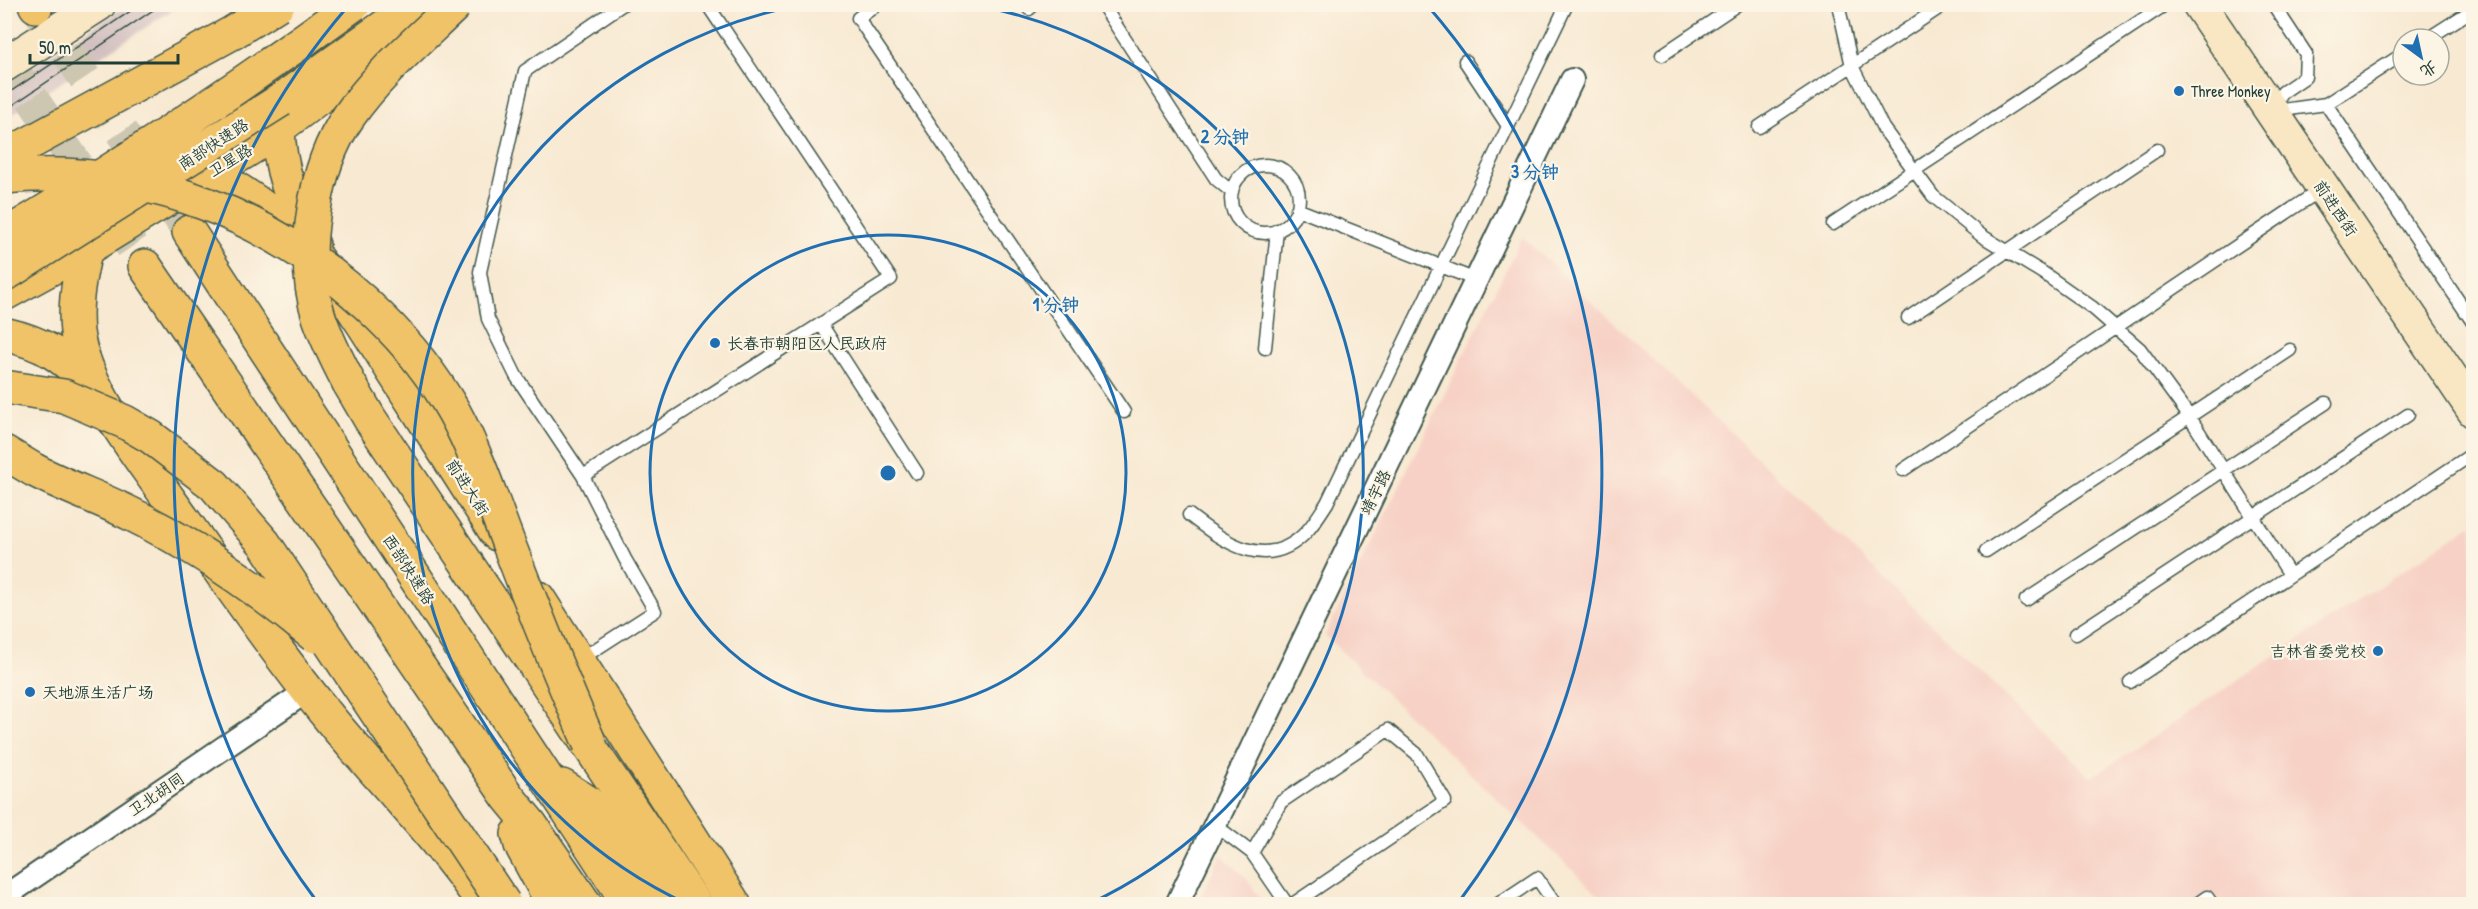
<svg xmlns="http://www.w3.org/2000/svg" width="2478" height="909" viewBox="0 0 2478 909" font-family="'Patrick Hand','LXGW WenKai TC',sans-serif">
	<rect width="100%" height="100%" fill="#fcf5e5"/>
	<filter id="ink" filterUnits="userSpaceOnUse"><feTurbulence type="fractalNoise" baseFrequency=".0167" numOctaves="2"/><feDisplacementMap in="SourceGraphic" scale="12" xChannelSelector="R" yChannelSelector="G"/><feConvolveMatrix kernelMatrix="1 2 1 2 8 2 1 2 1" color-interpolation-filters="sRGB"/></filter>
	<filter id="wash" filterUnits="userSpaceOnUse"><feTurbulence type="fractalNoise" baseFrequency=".008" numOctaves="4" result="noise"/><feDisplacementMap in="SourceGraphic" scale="24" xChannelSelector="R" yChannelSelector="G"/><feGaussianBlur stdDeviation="1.35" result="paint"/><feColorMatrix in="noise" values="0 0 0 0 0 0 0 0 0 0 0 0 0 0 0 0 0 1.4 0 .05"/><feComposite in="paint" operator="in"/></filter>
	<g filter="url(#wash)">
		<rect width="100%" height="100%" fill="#f8e9d2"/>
		<path fill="#f7d1c6" d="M 1522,237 L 1739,440 L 2091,778 L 2473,524 L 2473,904 L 1608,904 L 1325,636 Z
			M 1221,855 L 1245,877 L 1264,904 L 1197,904 Z"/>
		<path fill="#d2bfbf" d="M 127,5 L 180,5 L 5,119 L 5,85 Z"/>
	</g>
	<g filter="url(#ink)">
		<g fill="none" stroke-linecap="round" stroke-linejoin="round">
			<path stroke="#cdc7b2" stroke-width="33" stroke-dasharray="33 16" stroke-linecap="butt" d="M 39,10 L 189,232
				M 4,57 L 145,266"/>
			<g stroke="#40574c" stroke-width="15">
				<path id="lane" d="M 878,4 L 858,18 L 1124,412
					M 1026,4 L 1029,9 L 1035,4
					M 1102,4 L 1216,179 L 1232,192
					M 1838,4 L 1852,66 L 1883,128 L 1933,196 L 1982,236 L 2043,273 L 2093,308 L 2140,349 L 2189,416 L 2290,575
					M 2273,4 L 2306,54 L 2305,77 L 2283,92 L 2273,108
					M 2427,39 L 2474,9
					M 1662,55 L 1738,4
					M 1465,61 L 1508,126
					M 2326,104 L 2474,324
					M 2275,111 L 2326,104 L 2403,54
					M 1759,127 L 1945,4
					M1231 199a34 34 0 1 1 68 0a34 34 0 1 1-68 0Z
					M 1297,209 L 1476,280
					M 1833,224 L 2166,4
					M 1908,318 L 2157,150
					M 821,324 L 917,473
					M 1265,348 L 1277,230
					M 1903,470 L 2322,189
					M 583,476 L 891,279 L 707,4
					M 1189,515 C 1225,543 1269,574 1308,530 C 1315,522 1321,512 1327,503 L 1567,4
					M 1986,551 L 2290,350
					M 2026,600 L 2326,403
					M 2076,634 L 2408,415
					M 579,660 L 655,611 L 625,559 L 583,476 L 516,376 L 488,319 L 480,272 L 525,71 L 623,4
					M 2130,682 L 2474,453
					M 1215,825 L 1252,853 L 1287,904
					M 1252,853 L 1281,802 L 1388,730 L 1417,754 L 1445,801 L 1293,904
					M 1498,904 L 1537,878 L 1555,904
					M 2197,904 L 2207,897 L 2212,904"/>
			</g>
			<g stroke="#40574c" stroke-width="26">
				<path id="street" d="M 4,897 L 307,691
					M 1177,904 L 1572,80"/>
			</g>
			<g stroke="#40574c" stroke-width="36">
				<path id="secondary" d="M 2199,4 L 2474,411
					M 4,65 L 99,4"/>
			</g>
			<g stroke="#40574c" stroke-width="36">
				<path id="primary" d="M 278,127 C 279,173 294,204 313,245
					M 164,149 C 209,173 257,196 293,233 C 333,274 364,325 394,373 C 429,427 463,480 497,534
					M 99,199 C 88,242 72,288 77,332 C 84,387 137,453 168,498 C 221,572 273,649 331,720 C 382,782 439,838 484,904
					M 4,294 L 86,249 L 256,145 L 428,15
					M 4,334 C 47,344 61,356 92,384
					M 538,598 L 734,904"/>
			</g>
			<g stroke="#40574c" stroke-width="36">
				<path id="highway" d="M 35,4 L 36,6
					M 281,100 L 416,4
					M 189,232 L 629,904
					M 145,266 L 508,797 L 531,825 L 585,904
					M 349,383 L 370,419 L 695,904
					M 4,452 L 34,470
					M 562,786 L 586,801 L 622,845 L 663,904
					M 518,834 L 521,845 L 553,904"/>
			</g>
			<use href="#lane" stroke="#fff" stroke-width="12"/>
			<use href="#street" stroke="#fff" stroke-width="22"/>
			<use href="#secondary" stroke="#f9e7c3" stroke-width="33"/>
			<use href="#primary" stroke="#f0c369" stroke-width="33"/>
			<use href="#highway" stroke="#f0c369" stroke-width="33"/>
			<path stroke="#1f3d34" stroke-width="1.5" d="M 4,96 L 141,4
				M 4,111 L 162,4"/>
			<g stroke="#40574c" stroke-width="36" stroke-linecap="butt">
				<path id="highway-bridge" d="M 4,157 L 232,33 L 278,4
					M 4,177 C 146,163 278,217 379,316 C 408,344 434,377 454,412 C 478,456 493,504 511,550 C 536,615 562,680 590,744
					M 4,236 C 125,164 241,86 354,4
					M 4,275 L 281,100
					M 349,383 C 338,362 327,340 319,317 C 300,258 313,167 349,116 C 378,74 419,40 456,4
					M 4,387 L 64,396 L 125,422 L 151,437 L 214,485 L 264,543 L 504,904
					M 34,470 C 66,487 100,498 131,514 C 198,547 258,589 315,636"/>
			</g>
			<use href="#highway-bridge" stroke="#f0c369" stroke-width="33"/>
		</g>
	</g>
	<g fill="none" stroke="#1f6fb2" stroke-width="3">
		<circle cx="888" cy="473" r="238"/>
		<path d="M687 904A476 476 0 0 1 801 5M975 5A476 476 0 0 1 1089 904"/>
		<path d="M318 903A714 714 0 0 1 349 5M1427 5A714 714 0 0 1 1458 903"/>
	</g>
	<g fill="#1f6fb2" stroke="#fcf5e5" stroke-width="2">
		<circle cx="2179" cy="91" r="6"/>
		<circle cx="715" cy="343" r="6"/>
		<circle cx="2378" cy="651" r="6"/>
		<circle cx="30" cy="692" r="6"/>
	</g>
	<g text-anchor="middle" stroke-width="4.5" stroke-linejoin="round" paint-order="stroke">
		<g font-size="16" fill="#1f3d34" stroke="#fcf5e5" text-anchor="start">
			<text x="2191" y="97">Three Monkey</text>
			<text x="727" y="349">长春市朝阳区人民政府</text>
			<text x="2366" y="657" text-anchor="end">吉林省委党校</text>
			<text x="42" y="698">天地源生活广场</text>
		</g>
		<g font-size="16" fill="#1f3d34" stroke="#fcf5e5">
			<text transform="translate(213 144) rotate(-33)" y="6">南部快速路</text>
			<text transform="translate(230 160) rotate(-31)" y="6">卫星路</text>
			<text transform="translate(2336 208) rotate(56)" y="6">前进西街</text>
			<text transform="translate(468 487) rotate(57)" y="6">前进大街</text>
			<text transform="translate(1375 492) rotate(-64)" y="6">靖宇路</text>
			<text transform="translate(409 569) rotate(57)" y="6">西部快速路</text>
			<text transform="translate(156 794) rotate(-34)" y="6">卫北胡同</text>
		</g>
	</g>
	<circle cx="888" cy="473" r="9" fill="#1f6fb2" stroke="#fcf5e5" stroke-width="3"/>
	<g font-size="18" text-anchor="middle" font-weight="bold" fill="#1f6fb2" stroke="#fcf5e5" stroke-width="4.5" stroke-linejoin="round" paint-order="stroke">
		<text x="1225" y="143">2 分钟</text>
		<text x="1535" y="178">3 分钟</text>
		<text x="1056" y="311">1 分钟</text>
	</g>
	<rect width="2478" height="909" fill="none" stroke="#fcf5e5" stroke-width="24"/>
	<g transform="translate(2421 57) rotate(147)"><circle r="28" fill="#fcf5e5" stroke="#a4ab9e" stroke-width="1.5"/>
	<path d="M0-4.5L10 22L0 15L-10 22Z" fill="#1f6fb2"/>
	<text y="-9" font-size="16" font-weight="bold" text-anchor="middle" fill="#1f3d34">北</text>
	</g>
	<path d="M30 54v9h148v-9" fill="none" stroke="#1f3d34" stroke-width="3"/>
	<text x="39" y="54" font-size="18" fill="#1f3d34" stroke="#fcf5e5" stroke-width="4.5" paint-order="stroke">50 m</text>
</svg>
